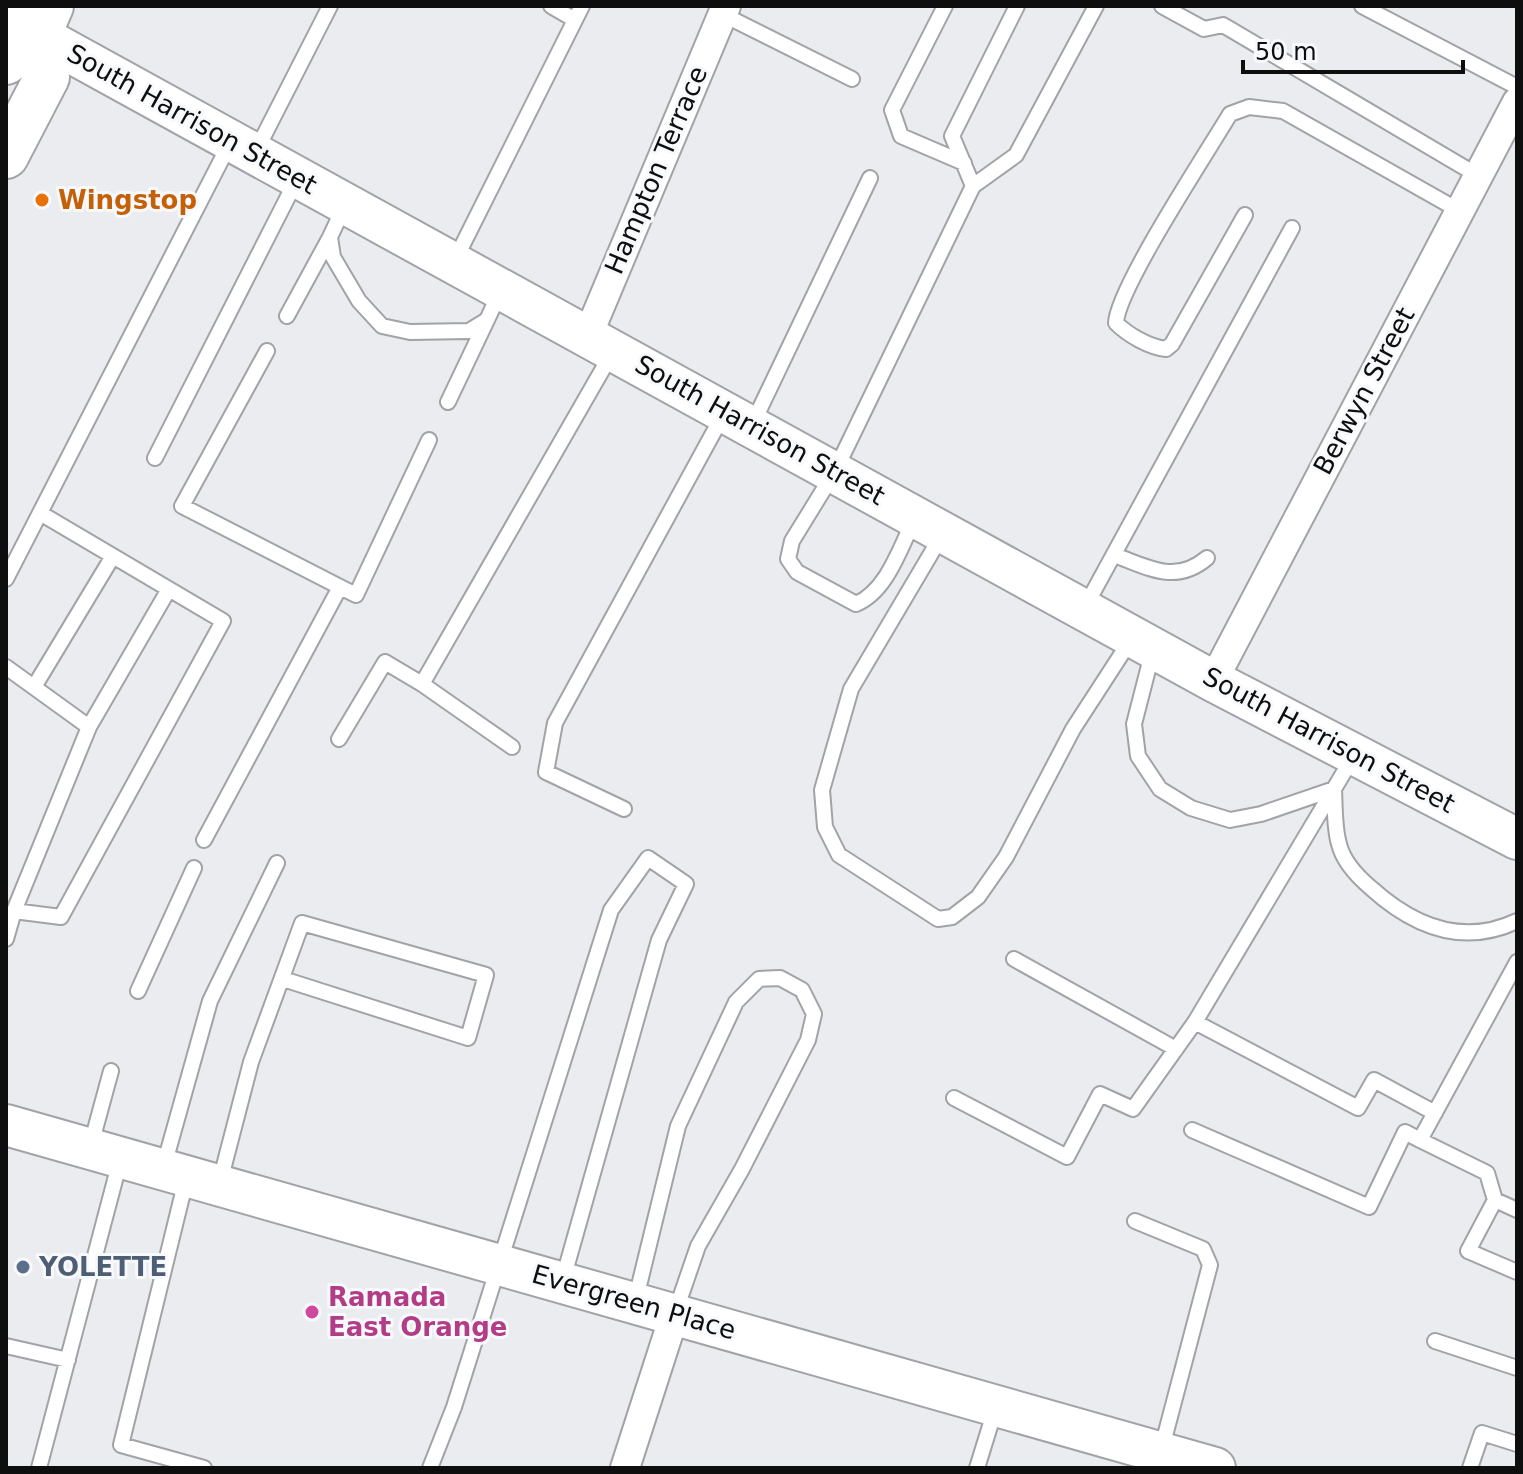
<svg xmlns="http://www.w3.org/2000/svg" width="1523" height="1474" viewBox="0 0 1523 1474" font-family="'DejaVu Sans',sans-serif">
	<rect width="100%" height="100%" fill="#eaecef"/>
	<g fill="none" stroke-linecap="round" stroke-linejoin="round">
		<g stroke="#a1a3a6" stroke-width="18">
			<path id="lane" d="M 551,6 L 575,20
				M 945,6 L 892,110 L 901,136 L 964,163
				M 1162,6 L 1204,29 L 1223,25 L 1477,175
				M 1362,6 L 1517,87
				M 722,14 L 852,79
				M 255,153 L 330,6
				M 973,186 L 952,136 L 1017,6
				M 344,207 L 330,237 L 333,257 L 359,301 L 382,326 L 410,332 L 469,331 L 487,320 L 501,290
				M 1245,215 L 1172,344 L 1166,349 C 1149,347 1128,335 1116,323 C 1117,289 1208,151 1230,114 L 1249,107 L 1283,111 L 1458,210
				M 455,260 L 582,6
				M 287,316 L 330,237
				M 448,402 L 487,320
				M 753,423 L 870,178
				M 155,458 L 296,181
				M 914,520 C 900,548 887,591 856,604 L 797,572 L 788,559 L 792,541 L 835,471 L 973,186 L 1016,155 L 1096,6
				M 942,535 L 851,689 L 822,790 L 825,827 L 839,855 L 938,919 L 952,917 L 978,897 L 1006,857 L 1073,729 L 1132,638
				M 1114,555 C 1148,567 1175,585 1207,558
				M 6,579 L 229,145
				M 340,587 L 356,595 L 429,440
				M 1085,607 L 1292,228
				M 1153,650 L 1134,724 L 1138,756 L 1160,789 L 1191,808 L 1230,820 L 1261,814 L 1334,789 C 1335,806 1334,827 1339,844 C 1343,861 1358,877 1371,888 C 1413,926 1462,947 1517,921
				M 6,667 L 89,727 L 14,911 L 6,939
				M 34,687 L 113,556
				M 89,727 L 169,589
				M 339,739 L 385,662 L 422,684
				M 512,747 L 422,684 L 612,353
				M 624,809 L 546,772 L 555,723 L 723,415
				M 204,840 L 340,587 L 182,506 L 267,351
				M 14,911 L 61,917 L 223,621 L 40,513
				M 1014,959 L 1176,1049
				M 1517,962 L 1420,1140 L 1487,1173 L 1495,1200 L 1468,1251 L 1517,1272
				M 138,991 L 194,868
				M 1195,1022 L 1358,1108 L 1374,1080 L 1435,1113
				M 954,1098 L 1067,1157 L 1100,1094 L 1133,1109 L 1195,1022 L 1353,757
				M 1192,1130 L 1369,1207 L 1405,1132 L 1420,1140
				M 90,1148 L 111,1071
				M 163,1169 L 210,1001 L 277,863
				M 186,1180 L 121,1445 L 204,1468
				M 219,1185 L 251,1062 L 302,923 L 486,975 L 468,1038 L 283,979
				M 1495,1200 L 1517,1210
				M 1135,1221 L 1203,1249 L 1210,1265 L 1161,1451
				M 635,1302 L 678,1126 L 736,1002 L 759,979 L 780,978 L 802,990 L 814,1014 L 808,1040 L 742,1169 L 698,1246 L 675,1313
				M 1435,1341 L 1517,1368
				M 6,1346 L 68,1360
				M 39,1468 L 120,1161
				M 430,1468 L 454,1407 L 611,910 L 648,858 L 686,884 L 659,940 L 563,1279
				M 977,1468 L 995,1410
				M 1470,1468 L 1482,1433 L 1517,1444"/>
		</g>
		<g stroke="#a1a3a6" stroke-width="32">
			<path id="street" d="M 588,335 L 726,6
				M 1213,681 L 1517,102
				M 625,1468 L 675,1313"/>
		</g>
		<g stroke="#a1a3a6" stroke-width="44">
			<path id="secondary" d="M 6,17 L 1213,681 L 1517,839
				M 6,1125 L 1215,1468"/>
		</g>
		<g stroke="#a1a3a6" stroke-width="48">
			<path id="primary" d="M 6,62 L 38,36 L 51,6
				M 6,156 L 47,77 L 38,36"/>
		</g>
		<use href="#lane" stroke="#fff" stroke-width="14"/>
		<use href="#street" stroke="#fff" stroke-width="28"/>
		<use href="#secondary" stroke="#fff" stroke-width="40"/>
		<use href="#primary" stroke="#fff" stroke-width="44"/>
	</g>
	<circle fill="#e8710a" stroke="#f7f9fc" stroke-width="3" cx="42" cy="200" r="8"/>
	<circle fill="#5c6f8a" stroke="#f7f9fc" stroke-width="3" cx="23" cy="1267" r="8"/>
	<circle fill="#d1479c" stroke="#f7f9fc" stroke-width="3" cx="312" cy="1312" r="8"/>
	<g text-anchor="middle" stroke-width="6" stroke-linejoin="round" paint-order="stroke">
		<g font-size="26" fill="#0e0e0f" stroke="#f7f9fc">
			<text transform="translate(192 119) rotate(29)" y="9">South Harrison Street</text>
			<text transform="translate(656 170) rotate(-67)" y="9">Hampton Terrace</text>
			<text transform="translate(1364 391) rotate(-62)" y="9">Berwyn Street</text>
			<text transform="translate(760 430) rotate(29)" y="9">South Harrison Street</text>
			<text transform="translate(1329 740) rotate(28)" y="9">South Harrison Street</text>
			<text transform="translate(634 1302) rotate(16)" y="9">Evergreen Place</text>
		</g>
		<g font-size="26" font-weight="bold" fill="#c56008" stroke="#f7f9fc" text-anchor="start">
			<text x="58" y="209">Wingstop</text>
		</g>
		<g font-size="26" font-weight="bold" fill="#4e5e75" stroke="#f7f9fc" text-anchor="start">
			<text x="39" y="1276">YOLETTE</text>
		</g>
		<g font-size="26" font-weight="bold" fill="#b23c85" stroke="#f7f9fc" text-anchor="start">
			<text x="328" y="1306">Ramada<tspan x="328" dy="30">East Orange</tspan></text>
		</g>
	</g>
	<rect width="1523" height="1474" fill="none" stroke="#0e0e0f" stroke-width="16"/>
	<path d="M1243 60v12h220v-12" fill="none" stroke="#0e0e0f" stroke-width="4"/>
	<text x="1255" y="60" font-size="24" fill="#0e0e0f" stroke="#f7f9fc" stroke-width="6" paint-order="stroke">50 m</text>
</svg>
